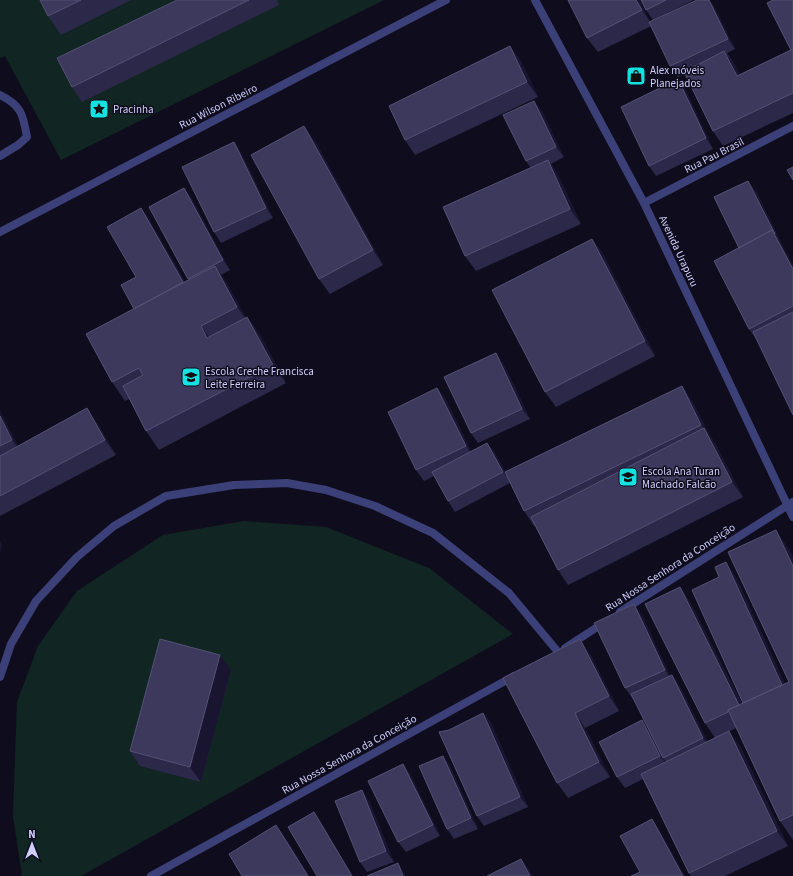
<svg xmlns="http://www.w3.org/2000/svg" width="793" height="876" viewBox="0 0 793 876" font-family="'Source Sans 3',sans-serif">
	<rect width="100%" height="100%" fill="#0f0d1d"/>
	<path fill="#112623" d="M 0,0 L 384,0 L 61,160 L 5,56 L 0,58 Z
		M 244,521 L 326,527 L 429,568 L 513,634 L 81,876 L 22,876 L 13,816 L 17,702 L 38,646 L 77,591 L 163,535 Z"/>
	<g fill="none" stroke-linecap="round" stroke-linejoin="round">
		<path stroke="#3c4078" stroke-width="8" d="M 535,0 L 644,203 L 793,517
			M 0,95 C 21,105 23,114 27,137 L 18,145 L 0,156
			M 644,203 L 793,126
			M 0,232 L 446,0
			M 620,612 L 793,502
			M 565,648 L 605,622
			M 0,677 L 11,644 L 36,601 L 77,557 L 114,526 L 166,496 L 234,485 L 287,483 L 326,490 L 375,506 L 433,533 L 509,593 L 558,652
			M 151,876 L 514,676"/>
	</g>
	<path fill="#2b2849" d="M 40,0 L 131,0 L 61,35 L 48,16 Z
		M 177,0 L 277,0 L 279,5 L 82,102 L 72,87 Z
		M 639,0 L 650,22 L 714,6 L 735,49 L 727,53 L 735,65 L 740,75 L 791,50 L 793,0 L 793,113 L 723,146 L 713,131 L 685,74 L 678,77 L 670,66 L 651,26 L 598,52 L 587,38 Z
		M 641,0 L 694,0 L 653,20 L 646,10 Z
		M 510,46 L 521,61 L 538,97 L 415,155 L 405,140 Z
		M 678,79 L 685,89 L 713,149 L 656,176 L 649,166 Z
		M 542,111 L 564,157 L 551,164 L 558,175 L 581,224 L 476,271 L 465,256 L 531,168 L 526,161 Z
		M 315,141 L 383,265 L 330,294 L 319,279 Z
		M 234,142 L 241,153 L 273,218 L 221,243 L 214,232 Z
		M 184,188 L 191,198 L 230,270 L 221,275 L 228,285 L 246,318 L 247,317 L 260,335 L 286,383 L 159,450 L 146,431 L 129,399 L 125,401 L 112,382 L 134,309 L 141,208 L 148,218 L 185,282 L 189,280 L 149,207 Z
		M 756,191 L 782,245 L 793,265 L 793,415 L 757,340 L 749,329 L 739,248 Z
		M 592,239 L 603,254 L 655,356 L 556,407 L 545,392 Z
		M 503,363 L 530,419 L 478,443 L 471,433 Z
		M 682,386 L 692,401 L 710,436 L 715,443 L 743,497 L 568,585 L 558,570 L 535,526 L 534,526 L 524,511 L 510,483 L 455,512 L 448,501 L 434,476 L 424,481 L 416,470 L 437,388 L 445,398 L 471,451 L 487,443 L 495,453 L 505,472 Z
		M 0,411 L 18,446 L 97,423 L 116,455 L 0,516 Z
		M 789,549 L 793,557 L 793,840 L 780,821 L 736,728 L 720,736 L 740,746 L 788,846 L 725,876 L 691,876 L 689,873 L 643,779 L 625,788 L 617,777 L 649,731 L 665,762 L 666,762 L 663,758 L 633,698 L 633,699 L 625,688 L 642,615 L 670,676 L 679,685 L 708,742 L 715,738 L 705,723 L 680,587 L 690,602 L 742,704 L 743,703 L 736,577 L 785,684 L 789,682 Z
		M 590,654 L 619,711 L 585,728 L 610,777 L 568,798 L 557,783 Z
		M 220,655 L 231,670 L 201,782 L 140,766 L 130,751 Z
		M 483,713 L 491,723 L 528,807 L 484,826 L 477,816 L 449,730 Z
		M 443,756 L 450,766 L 478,829 L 454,839 L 447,829 Z
		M 403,764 L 410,774 L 440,836 L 406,852 L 398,842 Z
		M 369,801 L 394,862 L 367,872 L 360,862 Z"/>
	<path fill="#191530" d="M 636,0 L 639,0 L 652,25 L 642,10 Z
		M 709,0 L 710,0 L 714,6 L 735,49 L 728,39 Z
		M 510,46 L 521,61 L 538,97 L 527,82 Z
		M 724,51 L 735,65 L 748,91 L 737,76 Z
		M 678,79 L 685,89 L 713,149 L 706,138 Z
		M 534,101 L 542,111 L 564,157 L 556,147 Z
		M 304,126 L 315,141 L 383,265 L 373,250 Z
		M 234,142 L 241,153 L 273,218 L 266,208 Z
		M 548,160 L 558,175 L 581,224 L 570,209 Z
		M 748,181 L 756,191 L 782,245 L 775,234 Z
		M 184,188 L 191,198 L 230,270 L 223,260 Z
		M 141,208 L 148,218 L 191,293 L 183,282 Z
		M 772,230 L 782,245 L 793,265 L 793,269 Z
		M 592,239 L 603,254 L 655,356 L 645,341 Z
		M 215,266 L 228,285 L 250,325 L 237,307 Z
		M 247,317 L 260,335 L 286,383 L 273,365 Z
		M 201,326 L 214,344 L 207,338 Z
		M 496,353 L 503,363 L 530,419 L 522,409 Z
		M 682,386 L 692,401 L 710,436 L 715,443 L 743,497 L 732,482 L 707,433 L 701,425 Z
		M 437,388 L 445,398 L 474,457 L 466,446 Z
		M 87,408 L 97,423 L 116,455 L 105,440 Z
		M 0,411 L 23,455 L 12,440 L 0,416 Z
		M 487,443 L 495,453 L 511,482 L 503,472 Z
		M 776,530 L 789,549 L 793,557 L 793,566 Z
		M 0,541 L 2,545 L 0,555 Z
		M 726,562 L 736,577 L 793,701 L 782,686 Z
		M 680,587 L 690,602 L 750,721 L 740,706 Z
		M 634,604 L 642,615 L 672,680 L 665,670 Z
		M 580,639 L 590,654 L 619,711 L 609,696 Z
		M 220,655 L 231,670 L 201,782 L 190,767 Z
		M 672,675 L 679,685 L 711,748 L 703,738 Z
		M 483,713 L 491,723 L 528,807 L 520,797 Z
		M 575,713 L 585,728 L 610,777 L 599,762 Z
		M 642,720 L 649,731 L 668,767 L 660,756 Z
		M 729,731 L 740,746 L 788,846 L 777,831 Z
		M 443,756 L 450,766 L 478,829 L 471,818 Z
		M 403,764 L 410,774 L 440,836 L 433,825 Z
		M 362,790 L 369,801 L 394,862 L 386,851 Z
		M 314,812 L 321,822 L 353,876 L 352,876 Z
		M 652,819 L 659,829 L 685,876 L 683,876 Z
		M 276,825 L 287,840 L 309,876 L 308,876 Z
		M 521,859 L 529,869 L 532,876 L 530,876 Z
		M 398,863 L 405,874 L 406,876 L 403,876 Z"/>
	<path fill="#3d395c" stroke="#545175" d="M 40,0 L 81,0 L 48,16 Z
		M 177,0 L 249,0 L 72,87 L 57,58 Z
		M 568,0 L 636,0 L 642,10 L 587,38 Z
		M 641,0 L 666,0 L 646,10 Z
		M 697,0 L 709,0 L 728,39 L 670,66 L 649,22 Z
		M 773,0 L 793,0 L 793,49 L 791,50 L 767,3 Z
		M 510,46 L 527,82 L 405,140 L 389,106 Z
		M 793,49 L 793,93 L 713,131 L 684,72 L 724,51 L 737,76 Z
		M 678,79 L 706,138 L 649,166 L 621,107 Z
		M 534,101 L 556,147 L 526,161 L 503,115 Z
		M 304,126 L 373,250 L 319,279 L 251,155 Z
		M 234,142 L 266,208 L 214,232 L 182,167 Z
		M 548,160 L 570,209 L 465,256 L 443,207 Z
		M 793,167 L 793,180 L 787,170 Z
		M 748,181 L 775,234 L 772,230 L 739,248 L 714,197 Z
		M 184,188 L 223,260 L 188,279 L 149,207 Z
		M 141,208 L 183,282 L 134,309 L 121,285 L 136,277 L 107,227 Z
		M 772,230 L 793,269 L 793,306 L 749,329 L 714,261 Z
		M 592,239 L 645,341 L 545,392 L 492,290 Z
		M 215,266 L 237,307 L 201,326 L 207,338 L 247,317 L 273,365 L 146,431 L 123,386 L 143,375 L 139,368 L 112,382 L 86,334 Z
		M 793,312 L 793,415 L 753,332 Z
		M 496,353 L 522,409 L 471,433 L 444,377 Z
		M 682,386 L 701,425 L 524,511 L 505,472 Z
		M 437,388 L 466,446 L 416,470 L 388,412 Z
		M 87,408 L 105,440 L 0,496 L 0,456 Z
		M 0,416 L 12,440 L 0,446 Z
		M 704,428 L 732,482 L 558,570 L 531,517 Z
		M 487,443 L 503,472 L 448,501 L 432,472 Z
		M 776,530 L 793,566 L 793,815 L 780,821 L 728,710 L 789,682 L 728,552 Z
		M 726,562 L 782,685 L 743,703 L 692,590 L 719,577 L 715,567 Z
		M 680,587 L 739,705 L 728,710 L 728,712 L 705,723 L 645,604 Z
		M 634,604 L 665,670 L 625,688 L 594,623 Z
		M 160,639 L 220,655 L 190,767 L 130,751 Z
		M 580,639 L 609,696 L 575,713 L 599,762 L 557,783 L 503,678 Z
		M 672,675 L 703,738 L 663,758 L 631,694 Z
		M 483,713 L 520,797 L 477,816 L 439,732 L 449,730 Z
		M 642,720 L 660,756 L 617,777 L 599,742 Z
		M 729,731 L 777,831 L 689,873 L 641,774 Z
		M 443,756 L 471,818 L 447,829 L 419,766 Z
		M 403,764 L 433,825 L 398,842 L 368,781 Z
		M 362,790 L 386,851 L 360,862 L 335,801 Z
		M 314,812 L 352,876 L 317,876 L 288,827 Z
		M 652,819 L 683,876 L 631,876 L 640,872 L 620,836 Z
		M 276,825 L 308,876 L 242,876 L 229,854 Z
		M 521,859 L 530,876 L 487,876 Z
		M 398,863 L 403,876 L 367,876 Z"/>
	<defs>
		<g id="shop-square" transform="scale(1)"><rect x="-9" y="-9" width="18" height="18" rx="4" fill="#14e1e1" stroke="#0f0d1d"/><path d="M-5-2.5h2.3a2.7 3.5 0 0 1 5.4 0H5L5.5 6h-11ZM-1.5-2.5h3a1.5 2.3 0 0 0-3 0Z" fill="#111"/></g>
		<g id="sight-square" transform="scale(1)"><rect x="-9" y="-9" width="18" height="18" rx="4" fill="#14e1e1" stroke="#0f0d1d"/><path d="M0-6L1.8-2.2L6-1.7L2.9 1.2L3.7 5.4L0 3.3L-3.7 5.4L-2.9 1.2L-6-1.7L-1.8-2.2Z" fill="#111"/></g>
		<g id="school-square" transform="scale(1)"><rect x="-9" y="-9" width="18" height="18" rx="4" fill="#14e1e1" stroke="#0f0d1d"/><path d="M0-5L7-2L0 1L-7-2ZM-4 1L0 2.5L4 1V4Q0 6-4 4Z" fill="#111"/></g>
	</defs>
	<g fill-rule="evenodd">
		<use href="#shop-square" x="636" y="76"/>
		<use href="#sight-square" x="99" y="109"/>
		<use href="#school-square" x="191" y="377"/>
		<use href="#school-square" x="628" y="477"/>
	</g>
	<g text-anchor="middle" stroke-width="3" stroke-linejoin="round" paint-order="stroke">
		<g font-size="11" fill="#cecefb" stroke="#0f0d1d" text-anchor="start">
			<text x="650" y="74">Alex móveis<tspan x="650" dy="13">Planejados</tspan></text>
			<text x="113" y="113">Pracinha</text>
			<text x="205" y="375">Escola Creche Francisca<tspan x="205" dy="13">Leite Ferreira</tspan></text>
			<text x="642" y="475">Escola Ana Turan<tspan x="642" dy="13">Machado Falcão</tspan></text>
		</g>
		<g font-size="11" fill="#cecefb" stroke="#0f0d1d">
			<text transform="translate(218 106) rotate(-27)" y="4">Rua Wilson Ribeiro</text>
			<text transform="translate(714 155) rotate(-27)" y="4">Rua Pau Brasil</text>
			<text transform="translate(679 251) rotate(65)" y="4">Avenida Urapuru</text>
			<text transform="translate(670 567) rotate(-33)" y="4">Rua Nossa Senhora da Conceição</text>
			<text transform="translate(349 754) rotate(-29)" y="4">Rua Nossa Senhora da Conceição</text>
		</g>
	</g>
	<g transform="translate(32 844)" stroke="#0f0d1d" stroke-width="3" paint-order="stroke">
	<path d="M0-3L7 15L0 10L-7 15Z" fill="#cecefb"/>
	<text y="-6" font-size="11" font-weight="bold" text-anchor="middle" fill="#cecefb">N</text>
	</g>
</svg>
